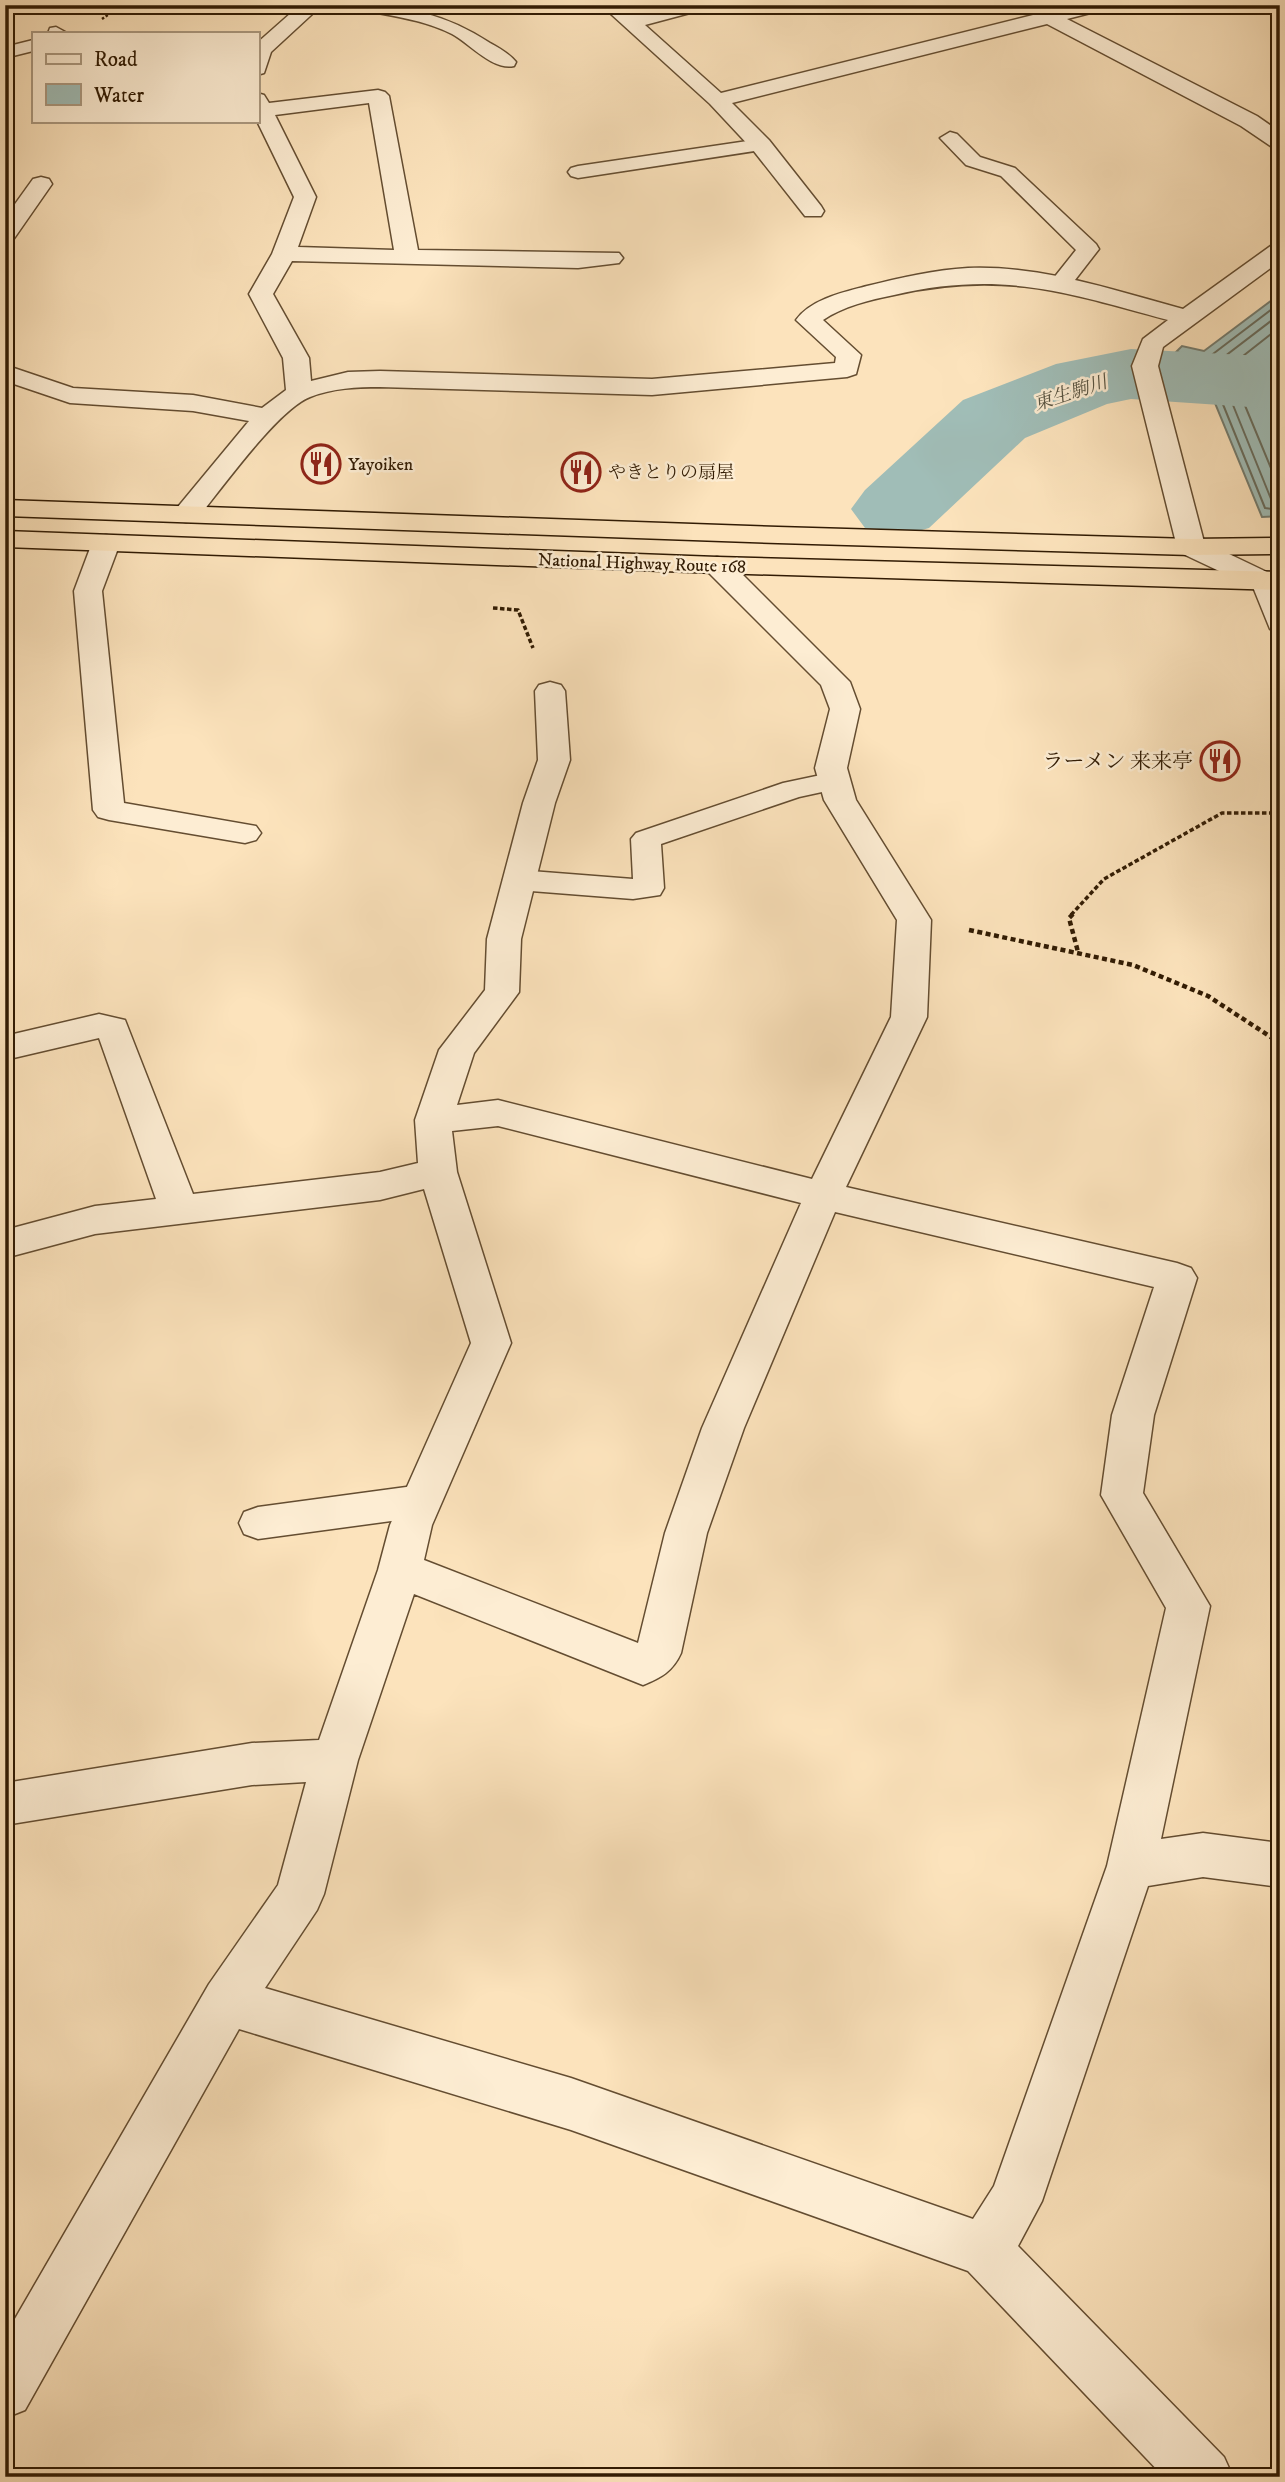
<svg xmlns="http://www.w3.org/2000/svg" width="1285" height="2482" viewBox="0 0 1285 2482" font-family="'IM FELL DW Pica','Noto Serif JP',serif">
	<rect width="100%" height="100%" fill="#fce3bc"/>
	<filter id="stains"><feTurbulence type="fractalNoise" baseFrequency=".00286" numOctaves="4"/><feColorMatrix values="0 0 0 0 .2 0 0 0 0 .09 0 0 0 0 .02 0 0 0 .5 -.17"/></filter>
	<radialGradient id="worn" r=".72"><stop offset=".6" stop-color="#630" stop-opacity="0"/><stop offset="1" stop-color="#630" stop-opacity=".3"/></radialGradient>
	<path fill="#a0bdb7" stroke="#747c6f" stroke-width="2" d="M 1280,294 L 1280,516 L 1262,517 L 1196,357 L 1176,352 L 1182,346 L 1204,351 Z"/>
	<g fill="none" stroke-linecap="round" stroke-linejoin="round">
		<path stroke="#686c5d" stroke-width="2" d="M 1280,303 L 1205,360 L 1265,508 L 1280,510
			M 1280,314 L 1216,363 L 1271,499 L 1280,501
			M 1280,327 L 1229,367 L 1280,490"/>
		<path fill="#a0bdb7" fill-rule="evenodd" d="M 1131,349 L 1280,357 L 1280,409 L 1131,399 L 1107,404 L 1025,438 L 929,528 L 897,537 L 865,528 L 851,509 L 865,490 L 963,400 L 1056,364 Z"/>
		<g stroke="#644d31" stroke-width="3">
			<path id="lane" d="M 353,5 C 404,5 446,14 490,43 C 499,48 510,54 516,62 L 514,66 C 493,71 469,43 452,34 C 425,20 392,16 362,10 Z
				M 56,27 L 67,33 L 48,33 L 50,28 Z
				M 33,40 L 33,51 L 5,58 L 5,47 Z
				M 950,132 L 957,134 L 980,157 L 1015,168 L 1096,244 L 1099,249 L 1068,289 L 1052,289 L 1049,284 L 1076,250 L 1001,176 L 966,165 L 940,138 Z
				M 761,139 L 768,141 L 771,145 L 768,149 L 578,178 L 571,176 L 568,172 L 571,168 L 578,166 Z
				M 835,772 L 845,775 L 849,781 L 845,787 L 799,797 L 661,844 L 664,888 L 660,895 L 633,899 L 518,890 L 507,887 L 503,880 L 507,873 L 518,870 L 633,879 L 631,839 L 636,833 L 783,783 Z
				M 421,1485 L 435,1490 L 440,1501 L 435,1512 L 421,1517 L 258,1539 L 244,1534 L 239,1523 L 244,1512 L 258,1507 Z"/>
		</g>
		<g stroke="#644d31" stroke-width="3">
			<path id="street" d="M 300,5 L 322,5 L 271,52 L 264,73 L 257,75 L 257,43 Z
				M 601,5 L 623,5 L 634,15 L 674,5 L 708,5 L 705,9 L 645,25 L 721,93 L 1033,15 L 1031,13 L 1034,9 L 1041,7 L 1052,11 L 1074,5 L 1109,5 L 1106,9 L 1067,19 L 1257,116 L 1280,132 L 1280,148 L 1272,147 L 1241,126 L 1047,24 L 732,103 L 769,140 L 821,206 L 824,211 L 821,216 L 805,216 L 753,150 L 710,104 Z
				M 378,90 L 385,92 L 389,96 L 418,250 L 619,253 L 623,258 L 619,263 L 578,268 L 292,261 L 273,294 L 309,358 L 311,381 L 348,372 L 380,371 L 652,379 L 835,363 L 836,357 L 796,320 C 811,299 844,292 867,286 C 900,278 934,270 968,268 C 1042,265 1113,290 1183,309 L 1272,245 L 1280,243 L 1280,261 L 1163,347 L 1158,366 L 1204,542 L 1275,576 L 1280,583 L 1280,632 L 1270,629 L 1253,587 L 1181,553 L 1177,547 L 1132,366 L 1143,339 L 1168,320 C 1066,292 1001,270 894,295 C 869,300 844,306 823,320 L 861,355 L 856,374 L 847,377 L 652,395 L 380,387 C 357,387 333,388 310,397 C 278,409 220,491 196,520 L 186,522 L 176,520 L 172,514 L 249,421 L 193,411 L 70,403 L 5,381 L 5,365 L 73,388 L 193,395 L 262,408 L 286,390 L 283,358 L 249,294 L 272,254 L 294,197 L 257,121 L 257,93 L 264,95 L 269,103 ZM 369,103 L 394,250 L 298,247 L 316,197 L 275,115 Z
				M 41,177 L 49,179 L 52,184 L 13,240 L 5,242 L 5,218 L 33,179 Z
				M 106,535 L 116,537 L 120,543 L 102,591 L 124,803 L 256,826 L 261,833 L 256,840 L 245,843 L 109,820 L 98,817 L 93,810 L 74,591 L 92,543 L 96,537 Z
				M 717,557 L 727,559 L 850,682 L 860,709 L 847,768 L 856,800 L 931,920 L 927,1017 L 846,1187 L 1177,1263 L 1191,1268 L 1197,1278 L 1154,1415 L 1143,1493 L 1210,1606 L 1161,1839 L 1203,1833 L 1280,1843 L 1280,1887 L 1203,1877 L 1148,1886 L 1042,2201 L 1018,2246 L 1224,2457 L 1233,2477 L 1164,2477 L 968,2271 L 571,2130 L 239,2029 L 25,2410 L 5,2418 L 5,2336 L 209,1984 L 278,1885 L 306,1782 L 252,1785 L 5,1825 L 5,1783 L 252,1743 L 319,1740 L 378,1570 L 390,1525 L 471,1343 L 424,1189 L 380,1200 L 95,1234 L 5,1258 L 5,1230 L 95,1206 L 156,1199 L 99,1038 L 5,1060 L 5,1036 L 99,1014 L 125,1020 L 193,1194 L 380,1172 L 418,1163 L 415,1120 L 439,1050 L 485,990 L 487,939 L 523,803 L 538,760 L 535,691 L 539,685 L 550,682 L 561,685 L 565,691 L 570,760 L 555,803 L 521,939 L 519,992 L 474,1053 L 457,1105 L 498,1100 L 812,1179 L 891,1017 L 897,920 L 824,800 L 815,768 L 830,709 L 821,685 L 707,571 L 703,565 L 707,559 ZM 498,1126 L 801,1203 L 702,1428 L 665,1533 L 638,1643 L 424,1560 L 432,1525 L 511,1343 L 457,1172 L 452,1131 ZM 835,1212 L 1154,1287 L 1112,1415 L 1101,1495 L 1166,1608 L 1107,1866 L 994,2186 L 973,2219 L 571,2078 L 265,1988 L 317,1910 L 324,1894 L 358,1760 L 414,1594 L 643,1685 C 661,1678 673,1671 681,1653 L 707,1533 L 744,1428 Z"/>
		</g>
		<g stroke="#311b03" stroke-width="3">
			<path id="highway" d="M 5,500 L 778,527 L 1191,539 L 1280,538 L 1280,554 L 1191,555 L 778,543 L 5,516 Z
				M 5,531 L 717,557 L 1280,572 L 1280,590 L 717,573 L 5,547 Z"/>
		</g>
		<path stroke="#311b03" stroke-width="2.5" stroke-dasharray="2.5 2" stroke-linecap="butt" d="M 102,19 L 112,12 L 110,5"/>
		<path stroke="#311b03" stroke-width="3.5" stroke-dasharray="4.5 2.5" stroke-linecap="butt" d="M 493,608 L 518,610 L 533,648
			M 1071,915 L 1104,879 L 1222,813 L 1280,813"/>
		<path stroke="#311b03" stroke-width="4.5" stroke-dasharray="5 3.5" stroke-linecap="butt" d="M 1073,914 L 1069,918 L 1078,952
			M 969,930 L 1133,965 L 1208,996 L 1280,1043"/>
		<use href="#lane" fill="#fdedd3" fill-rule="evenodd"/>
		<use href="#street" fill="#fdedd3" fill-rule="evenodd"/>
		<use href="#highway" fill="#fce3bc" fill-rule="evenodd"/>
	</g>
	<defs>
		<g id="restaurant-ring" transform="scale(2.0125)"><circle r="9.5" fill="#fdedd3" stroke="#8f2418" stroke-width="1.5"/><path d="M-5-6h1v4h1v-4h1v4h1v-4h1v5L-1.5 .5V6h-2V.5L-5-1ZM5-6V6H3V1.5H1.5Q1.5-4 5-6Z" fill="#8f2418"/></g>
	</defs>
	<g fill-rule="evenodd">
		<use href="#restaurant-ring" x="321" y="464"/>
		<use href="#restaurant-ring" x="581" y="472"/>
		<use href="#restaurant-ring" x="1220" y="761"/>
	</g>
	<g text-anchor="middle" stroke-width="5" stroke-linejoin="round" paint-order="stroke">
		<g font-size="18" fill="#311b03" stroke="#fdedd3" text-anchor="start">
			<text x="348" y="470">Yayoiken</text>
			<text x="608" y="478">やきとりの扇屋</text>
		</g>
		<g font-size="18" fill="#311b03" stroke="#fdedd3">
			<text transform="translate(642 563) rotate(2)" y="6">National Highway Route 168</text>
		</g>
		<g font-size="19" font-style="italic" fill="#585442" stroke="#fdedd3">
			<text transform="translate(1070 392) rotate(-18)" y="7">東生駒川</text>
		</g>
		<g font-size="21" fill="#311b03" stroke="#fdedd3" text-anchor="end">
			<text x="1193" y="768">ラーメン 来来亭</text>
		</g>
	</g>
	<rect width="1285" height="2482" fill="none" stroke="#fce3bc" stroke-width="28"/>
	<rect x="7" y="7" width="1271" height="2468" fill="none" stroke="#311b03" stroke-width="3.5"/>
	<rect x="14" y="14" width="1257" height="2454" fill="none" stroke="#311b03" stroke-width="2"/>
	<rect x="32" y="32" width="228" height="91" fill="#fdedd3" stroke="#ab9980" stroke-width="2"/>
	<rect x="46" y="54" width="35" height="10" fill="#fdedd3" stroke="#ab9980" stroke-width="2"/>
	<text x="94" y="66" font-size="21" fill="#311b03">Road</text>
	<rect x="46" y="84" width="35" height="21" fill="#a0bdb7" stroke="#ab9980" stroke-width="2"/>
	<text x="94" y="102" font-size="21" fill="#311b03">Water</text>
	<rect width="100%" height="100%" filter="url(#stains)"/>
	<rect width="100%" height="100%" fill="url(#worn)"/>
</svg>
